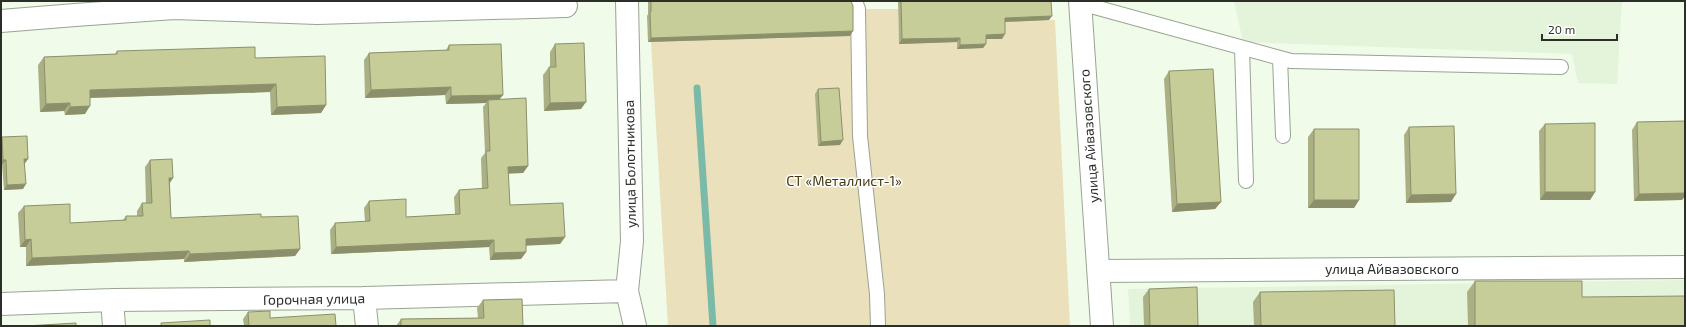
<svg xmlns="http://www.w3.org/2000/svg" width="1686" height="327" viewBox="0 0 1686 327" font-family="'Exo 2',sans-serif">
	<rect width="100%" height="100%" fill="#f0fce9"/>
	<path fill="#e3f4da" d="M 1234,1 L 1622,1 L 1617,84 L 1578,83 L 1572,54 L 1243,42 Z
		M 1685,280 L 1685,326 L 1130,326 L 1128,289 Z"/>
	<path fill="#eae0bb" d="M 858,9 L 898,9 L 899,40 L 957,42 L 957,49 L 983,48 L 983,39 L 1002,21 L 1055,20 L 1070,326 L 668,326 L 651,42 L 851,36 Z"/>
	<g fill="none" stroke-linecap="round" stroke-linejoin="round">
		<path stroke="#7bbaa8" stroke-width="7" d="M 697,88 L 713,326"/>
		<g stroke="#98a392" stroke-width="16">
			<path id="service" d="M 855,1 L 858,9 L 860,136 L 877,294 L 878,326
				M 1080,3 L 1291,61 L 1561,67
				M 1242,48 L 1246,181
				M 1280,58 L 1283,136"/>
		</g>
		<g stroke="#98a392" stroke-width="24">
			<path id="minor" d="M 627,1 L 632,241 L 627,291 L 635,326
				M 1080,1 L 1102,326
				M 1,21 L 75,15 L 174,8 L 317,13 L 566,6
				M 1099,271 L 1685,267
				M 364,298 L 367,326
				M 112,300 L 114,326
				M 1,304 L 112,300 L 364,298 L 627,291"/>
		</g>
		<use href="#service" stroke="#fff" stroke-width="14"/>
		<use href="#minor" stroke="#fff" stroke-width="22"/>
	</g>
	<path fill="#aab084" d="M 648,1 L 851,1 L 850,36 L 648,42 L 647,16 L 648,14 Z
		M 898,1 L 1051,1 L 1049,20 L 1005,22 L 1002,39 L 986,39 L 986,44 L 983,48 L 957,49 L 957,42 L 899,44 Z
		M 555,44 L 581,109 L 544,111 L 543,75 L 549,67 L 550,67 L 550,52 Z
		M 449,45 L 503,95 L 499,100 L 528,166 L 523,173 L 508,173 L 510,205 L 565,237 L 560,244 L 526,245 L 526,252 L 521,259 L 490,260 L 489,247 L 331,254 L 330,230 L 335,223 L 365,222 L 364,208 L 369,201 L 406,217 L 455,214 L 454,197 L 459,190 L 482,189 L 481,158 L 485,153 L 483,107 L 486,103 L 446,104 L 445,95 L 365,98 L 364,60 L 369,53 L 446,50 Z
		M 117,51 L 255,58 L 326,105 L 321,113 L 271,115 L 270,92 L 90,98 L 85,114 L 65,115 L 64,111 L 40,112 L 38,65 L 44,57 L 115,54 Z
		M 1169,71 L 1221,202 L 1215,209 L 1172,212 L 1164,79 Z
		M 818,89 L 840,145 L 818,146 L 815,94 Z
		M 1685,121 L 1685,196 L 1682,200 L 1634,201 L 1632,130 L 1637,122 Z
		M 1545,124 L 1595,192 L 1590,200 L 1540,200 L 1539,131 Z
		M 1409,127 L 1451,202 L 1406,203 L 1404,135 Z
		M 1314,129 L 1359,200 L 1354,208 L 1308,208 L 1308,137 Z
		M 2,137 L 28,159 L 25,163 L 23,189 L 4,190 L 2,164 L 1,164 L 1,138 Z
		M 150,160 L 173,178 L 170,183 L 171,218 L 261,217 L 300,249 L 295,256 L 184,262 L 184,259 L 26,266 L 26,247 L 20,247 L 18,213 L 24,206 L 70,223 L 123,220 L 126,216 L 137,216 L 137,211 L 142,203 L 146,203 L 145,167 Z
		M 1475,281 L 1582,297 L 1685,326 L 1468,326 L 1467,292 Z
		M 1149,289 L 1198,326 L 1144,326 L 1143,297 Z
		M 1260,292 L 1395,326 L 1254,326 L 1253,302 Z
		M 483,300 L 523,326 L 396,326 L 401,319 L 478,318 L 477,308 Z
		M 248,312 L 270,318 L 336,326 L 244,326 L 243,319 Z"/>
	<path fill="#8b906b" d="M 1052,16 L 1049,20 L 1002,22 L 1005,18 Z
		M 853,31 L 850,36 L 648,42 L 651,38 Z
		M 1005,34 L 1002,39 L 983,39 L 986,35 Z
		M 960,38 L 957,42 L 899,44 L 902,39 Z
		M 986,44 L 983,48 L 957,49 L 960,45 Z
		M 276,84 L 270,92 L 84,98 L 90,90 Z
		M 451,87 L 445,95 L 365,98 L 371,90 Z
		M 503,95 L 497,102 L 488,100 L 486,103 L 446,104 L 451,96 Z
		M 586,102 L 581,109 L 544,111 L 550,103 Z
		M 70,103 L 64,111 L 40,112 L 46,104 Z
		M 326,105 L 321,113 L 271,115 L 277,107 Z
		M 90,106 L 85,114 L 65,115 L 70,107 Z
		M 843,140 L 840,145 L 818,146 L 821,142 Z
		M 24,159 L 28,159 L 25,163 L 21,164 Z
		M 3,160 L 6,160 L 2,164 L 1,164 L 1,162 Z
		M 528,166 L 523,173 L 503,174 L 508,167 Z
		M 169,178 L 173,178 L 168,185 Z
		M 26,184 L 23,189 L 4,190 L 7,185 Z
		M 1545,192 L 1595,192 L 1590,200 L 1540,200 Z
		M 1685,193 L 1685,196 L 1682,200 L 1634,201 L 1639,194 Z
		M 1456,194 L 1451,202 L 1406,203 L 1411,195 Z
		M 1314,200 L 1359,200 L 1354,208 L 1308,208 Z
		M 1221,202 L 1215,209 L 1172,212 L 1177,204 Z
		M 565,237 L 560,244 L 521,246 L 526,239 Z
		M 31,239 L 26,247 L 20,247 L 25,240 Z
		M 494,240 L 489,247 L 331,254 L 336,247 Z
		M 300,249 L 295,256 L 184,262 L 190,254 Z
		M 189,251 L 184,259 L 26,266 L 32,258 Z
		M 526,252 L 521,259 L 490,260 L 494,253 Z"/>
	<path fill="#c6cd99" stroke="#8b906b" d="M 651,1 L 851,1 L 853,6 L 853,31 L 651,38 L 650,12 L 651,12 Z
		M 901,1 L 1051,1 L 1052,16 L 1005,18 L 1005,34 L 986,35 L 986,44 L 960,45 L 960,38 L 902,39 Z
		M 584,43 L 586,102 L 550,103 L 549,67 L 556,67 L 555,44 Z
		M 501,44 L 503,95 L 451,96 L 451,87 L 371,90 L 369,53 L 449,50 L 449,45 Z
		M 255,47 L 255,58 L 325,56 L 326,105 L 277,107 L 276,84 L 90,90 L 90,106 L 70,107 L 70,103 L 46,104 L 44,57 L 117,54 L 117,51 Z
		M 1213,69 L 1221,202 L 1177,204 L 1169,71 Z
		M 839,88 L 843,140 L 821,142 L 818,89 Z
		M 526,98 L 528,166 L 508,167 L 510,205 L 563,203 L 565,237 L 526,239 L 526,252 L 494,253 L 494,240 L 336,247 L 335,223 L 370,221 L 369,201 L 406,199 L 406,217 L 460,214 L 459,190 L 488,188 L 486,151 L 490,151 L 488,100 Z
		M 1685,121 L 1685,193 L 1639,194 L 1637,122 Z
		M 1595,123 L 1595,192 L 1545,192 L 1545,124 Z
		M 1454,126 L 1456,194 L 1411,195 L 1409,127 Z
		M 1314,129 L 1359,129 L 1359,200 L 1314,200 Z
		M 27,136 L 28,159 L 24,159 L 26,184 L 7,185 L 6,160 L 3,160 L 2,137 Z
		M 172,159 L 173,178 L 169,178 L 171,218 L 261,214 L 261,217 L 298,216 L 300,249 L 190,254 L 189,251 L 32,258 L 31,239 L 25,240 L 24,206 L 70,204 L 70,223 L 126,220 L 126,216 L 143,216 L 142,203 L 152,203 L 150,160 Z
		M 1475,281 L 1582,281 L 1582,297 L 1685,296 L 1685,326 L 1475,326 Z
		M 1197,287 L 1198,326 L 1150,326 L 1149,289 Z
		M 1394,290 L 1395,326 L 1261,326 L 1260,292 Z
		M 522,299 L 523,326 L 401,326 L 401,319 L 484,318 L 483,300 Z
		M 270,311 L 270,318 L 335,314 L 336,326 L 249,326 L 248,312 Z
		M 210,320 L 210,326 L 161,326 L 161,323 Z
		M 76,323 L 76,326 L 26,326 Z"/>
	<g text-anchor="middle" stroke-width="3" stroke-linejoin="round" paint-order="stroke">
		<g font-size="14" fill="#2b2f28" stroke="#fff">
			<text transform="translate(1089 136) rotate(-94)" y="5">улица Айвазовского</text>
			<text transform="translate(630 164) rotate(-91)" y="5">улица Болотникова</text>
			<text x="1392" y="274">улица Айвазовского</text>
			<text transform="translate(314 299) rotate(-1)" y="5">Горочная улица</text>
		</g>
		<g font-size="14" fill="#43380e" stroke="#fff">
			<text x="844" y="186">СТ «Металлист-1»</text>
		</g>
	</g>
	<rect width="1686" height="327" fill="none" stroke="#2b2f28" stroke-width="4"/>
	<path d="M1542 34v6h75v-6" fill="none" stroke="#2b2f28" stroke-width="2"/>
	<text x="1548" y="34" font-size="12" fill="#2b2f28" stroke="#ffffff" stroke-width="3" paint-order="stroke">20 m</text>
</svg>
